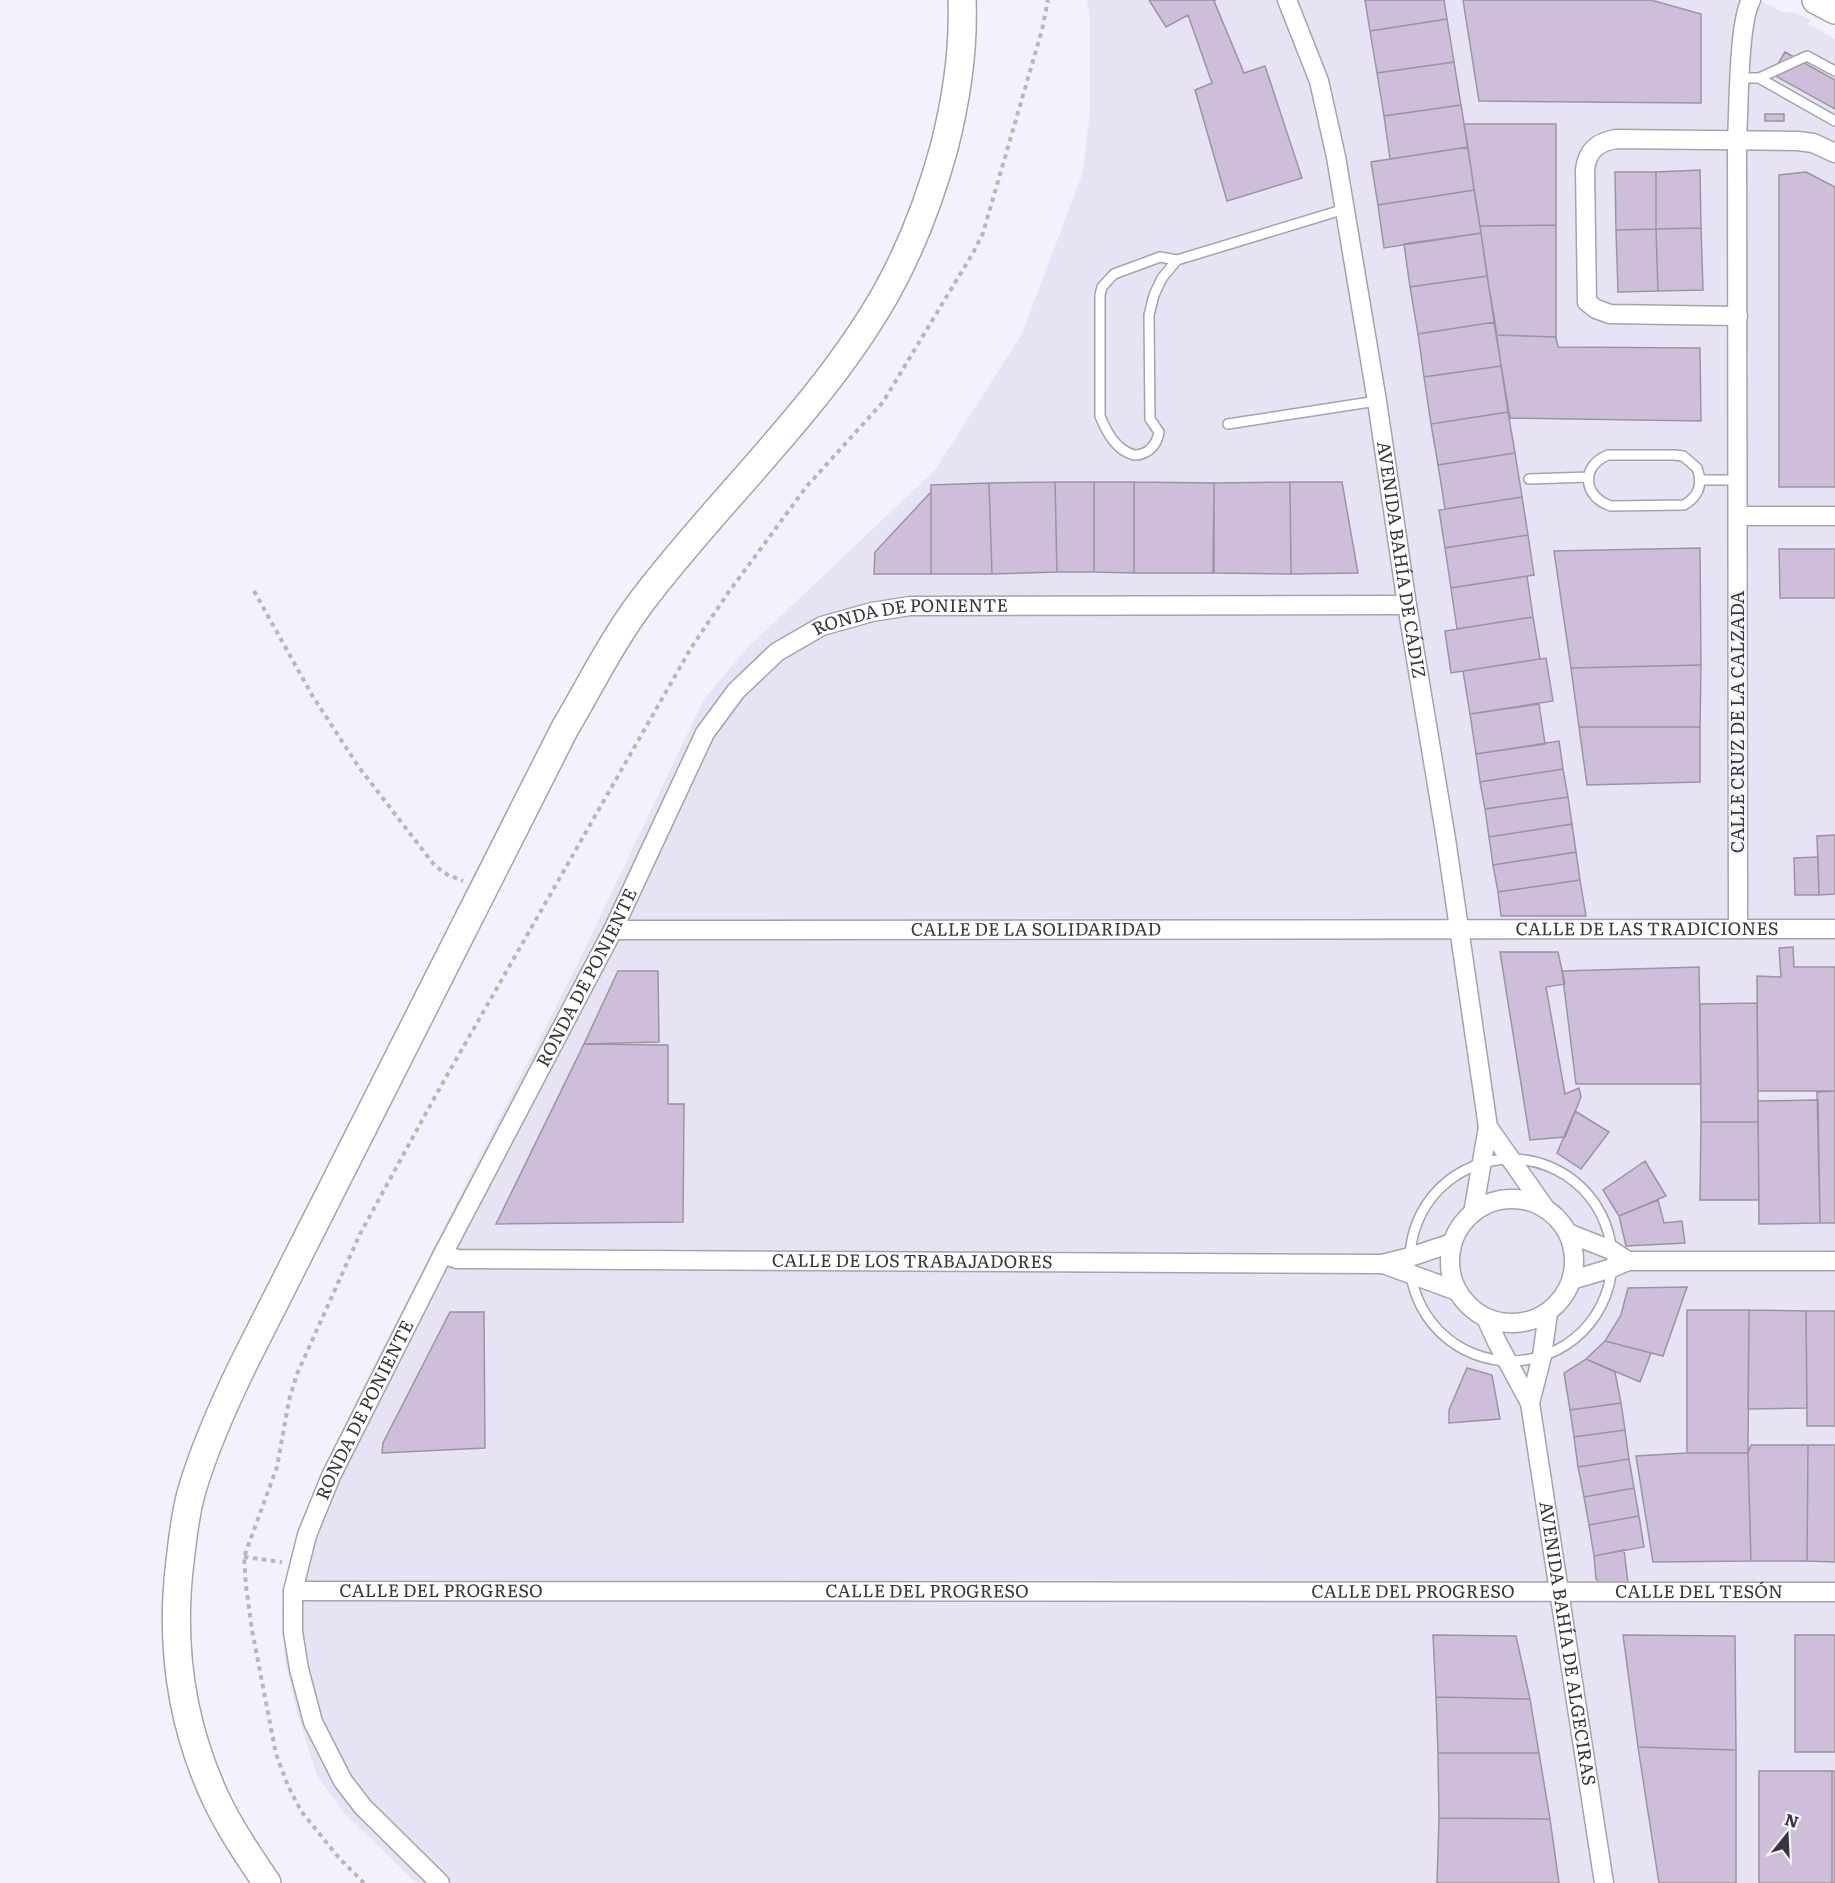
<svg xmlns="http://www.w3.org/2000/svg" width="1835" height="1883" viewBox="0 0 1835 1883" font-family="Literata,serif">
	<rect width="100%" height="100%" fill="#f4f1fc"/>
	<path fill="#e7e3f5" d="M 1087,0 L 1760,0 L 1782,12 L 1796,13 L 1810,20 L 1808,24 L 1835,39 L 1835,1883 L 416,1883 L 344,1813 L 317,1775 L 297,1713 L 285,1661 L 282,1609 L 293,1551 L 316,1488 L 364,1385 L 577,965 L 704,699 L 747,648 L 935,470 L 1022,334 L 1083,172 L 1090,110 L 1090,21 Z"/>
	<path fill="#cebeda" stroke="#9a959e" stroke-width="1.5" d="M 1149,0 L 1216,0 L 1214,1 L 1244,73 L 1265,66 L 1302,178 L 1227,201 L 1195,90 L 1212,83 L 1188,15 L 1166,27 Z
		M 1365,0 L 1444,0 L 1447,19 L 1370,31 Z
		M 1463,0 L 1651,0 L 1701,14 L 1701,103 L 1479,101 Z
		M 1447,19 L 1454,62 L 1377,73 L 1370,31 Z
		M 1785,52 L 1835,80 L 1835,109 L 1772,74 Z
		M 1454,62 L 1461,105 L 1384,116 L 1377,73 Z
		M 1461,105 L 1468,147 L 1390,159 L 1384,116 Z
		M 1765,114 L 1784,114 L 1784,121 L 1765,121 Z
		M 1464,124 L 1556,124 L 1556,225 L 1480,226 Z
		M 1468,147 L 1474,190 L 1378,205 L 1371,162 Z
		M 1700,170 L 1701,228 L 1656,229 L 1656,172 Z
		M 1615,172 L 1656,172 L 1656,229 L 1616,230 Z
		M 1806,172 L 1835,187 L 1835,487 L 1779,487 L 1779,175 Z
		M 1474,190 L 1481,233 L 1384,248 L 1378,205 Z
		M 1556,225 L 1556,337 L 1496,335 L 1480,226 Z
		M 1701,228 L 1703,290 L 1658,291 L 1656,229 Z
		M 1656,229 L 1658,291 L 1618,292 L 1616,230 Z
		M 1481,233 L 1487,276 L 1410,287 L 1404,244 Z
		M 1487,276 L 1495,322 L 1418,334 L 1410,287 Z
		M 1495,322 L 1501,366 L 1424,377 L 1418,334 Z
		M 1496,335 L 1556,337 L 1558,347 L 1700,348 L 1701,421 L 1510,418 Z
		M 1501,366 L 1508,412 L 1431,424 L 1424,377 Z
		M 1508,412 L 1515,453 L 1438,465 L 1431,424 Z
		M 1515,453 L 1522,497 L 1445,509 L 1438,465 Z
		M 1055,482 L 1094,482 L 1094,572 L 1057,572 Z
		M 1055,482 L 1057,572 L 992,574 L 989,483 Z
		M 1094,482 L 1134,482 L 1134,573 L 1094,572 Z
		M 1134,482 L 1214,483 L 1213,573 L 1134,573 Z
		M 1290,482 L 1291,574 L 1214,573 L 1214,483 Z
		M 1290,482 L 1342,482 L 1358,573 L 1291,574 Z
		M 989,483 L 992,574 L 931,574 L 931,485 Z
		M 931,492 L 931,574 L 874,574 L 875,552 Z
		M 1522,497 L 1528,535 L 1445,548 L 1439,510 Z
		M 1528,535 L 1534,575 L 1451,588 L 1445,548 Z
		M 1700,548 L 1701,665 L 1571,668 L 1554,551 Z
		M 1779,549 L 1835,549 L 1835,598 L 1780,598 Z
		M 1527,576 L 1533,617 L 1457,629 L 1451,588 Z
		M 1533,617 L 1540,659 L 1451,673 L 1445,631 Z
		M 1546,658 L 1553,701 L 1470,714 L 1463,671 Z
		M 1701,665 L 1700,727 L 1579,727 L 1571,668 Z
		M 1539,704 L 1545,744 L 1476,754 L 1470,714 Z
		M 1579,727 L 1700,727 L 1700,782 L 1587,785 Z
		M 1559,741 L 1563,769 L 1480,782 L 1476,754 Z
		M 1563,769 L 1568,797 L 1485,809 L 1480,782 Z
		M 1568,797 L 1572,824 L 1489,837 L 1485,809 Z
		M 1572,824 L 1576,852 L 1493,865 L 1489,837 Z
		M 1835,835 L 1835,894 L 1819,895 L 1817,836 Z
		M 1576,852 L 1580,880 L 1498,892 L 1493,865 Z
		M 1818,857 L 1819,895 L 1795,895 L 1794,858 Z
		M 1580,880 L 1586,916 L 1501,916 L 1498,892 Z
		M 1793,947 L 1794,967 L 1835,967 L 1835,1091 L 1758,1091 L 1757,976 L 1781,977 L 1779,948 Z
		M 1500,952 L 1558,952 L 1565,984 L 1546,987 L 1565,1094 L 1579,1088 L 1581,1097 L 1565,1137 L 1530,1140 Z
		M 1699,967 L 1701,1084 L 1576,1084 L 1562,971 Z
		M 618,971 L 658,971 L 659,1042 L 584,1044 Z
		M 1757,1003 L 1758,1122 L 1701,1122 L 1700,1004 Z
		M 584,1044 L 668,1045 L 668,1104 L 684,1104 L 683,1222 L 496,1224 Z
		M 1835,1091 L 1835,1223 L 1820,1223 L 1817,1092 Z
		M 1818,1100 L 1820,1223 L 1759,1224 L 1758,1101 Z
		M 1575,1111 L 1609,1132 L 1581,1169 L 1557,1153 Z
		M 1701,1122 L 1758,1122 L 1759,1200 L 1700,1200 Z
		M 1645,1161 L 1666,1196 L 1619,1216 L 1603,1190 Z
		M 1658,1200 L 1664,1223 L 1682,1221 L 1685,1243 L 1626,1246 L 1619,1216 Z
		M 1687,1287 L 1663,1356 L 1605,1341 L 1621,1315 L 1628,1288 Z
		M 1687,1310 L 1749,1310 L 1748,1453 L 1687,1453 Z
		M 1749,1310 L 1806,1311 L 1807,1408 L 1748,1409 Z
		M 1806,1311 L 1835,1311 L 1835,1426 L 1807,1426 Z
		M 450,1312 L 484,1312 L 485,1448 L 382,1453 L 383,1443 Z
		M 1605,1341 L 1651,1353 L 1640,1382 L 1586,1359 Z
		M 1586,1359 L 1615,1372 L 1621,1403 L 1570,1410 L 1564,1373 Z
		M 1467,1368 L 1492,1375 L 1500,1419 L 1449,1423 L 1449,1410 Z
		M 1621,1403 L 1625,1430 L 1574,1437 L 1570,1410 Z
		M 1625,1430 L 1629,1459 L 1578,1467 L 1574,1437 Z
		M 1751,1445 L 1808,1445 L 1807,1561 L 1751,1561 L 1748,1453 Z
		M 1808,1445 L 1835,1445 L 1835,1562 L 1807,1561 Z
		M 1687,1453 L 1748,1453 L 1751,1561 L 1653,1562 L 1636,1456 Z
		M 1629,1459 L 1634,1488 L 1584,1497 L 1578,1467 Z
		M 1634,1488 L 1639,1516 L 1589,1525 L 1584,1497 Z
		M 1639,1516 L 1644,1547 L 1594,1556 L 1589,1525 Z
		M 1624,1550 L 1628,1583 L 1602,1585 L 1596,1579 L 1594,1556 Z
		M 1433,1635 L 1516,1636 L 1530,1699 L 1436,1697 Z
		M 1623,1635 L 1735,1636 L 1736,1750 L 1638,1747 Z
		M 1795,1635 L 1835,1635 L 1835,1752 L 1795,1752 Z
		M 1436,1697 L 1530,1699 L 1539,1753 L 1438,1753 Z
		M 1638,1747 L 1736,1750 L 1736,1883 L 1659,1883 Z
		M 1438,1753 L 1539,1753 L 1550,1819 L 1439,1818 Z
		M 1759,1771 L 1832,1771 L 1832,1883 L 1759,1883 Z
		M 1832,1771 L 1835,1771 L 1835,1883 L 1832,1883 Z
		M 1439,1818 L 1550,1819 L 1559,1883 L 1437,1883 Z"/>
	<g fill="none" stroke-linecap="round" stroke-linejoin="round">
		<g stroke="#a5a3ad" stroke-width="12">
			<path id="lane" d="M 1740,78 L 1759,78 L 1807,56 L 1835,71
				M 1759,78 L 1835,121
				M 1177,260 L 1162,278 L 1154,295 L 1149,315 L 1150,419 L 1159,432 C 1157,445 1148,455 1134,455 C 1116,450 1107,433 1100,416 L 1100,295 L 1102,287 L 1114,274 L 1160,257 L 1177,260 L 1345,209
				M 1228,424 L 1377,401
				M 1608,455 L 1674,455 L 1683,456 L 1697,468 C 1703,484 1699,496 1684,505 L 1611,506 C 1583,497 1580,466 1608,455 Z
				M 1529,479 L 1589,477
				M 1700,480 L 1738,480
				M1410 1260a101 101 0 1 1 202 0a101 101 0 1 1-202 0Z"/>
		</g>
		<g stroke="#a5a3ad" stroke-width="21">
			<g id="street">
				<path id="s1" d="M 1287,0 L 1319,81 L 1336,157 L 1377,401 L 1407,605 L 1446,839 L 1488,1127 L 1473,1213"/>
				<path d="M 1738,316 L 1610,314 L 1596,309 L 1587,302 L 1585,170 C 1587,151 1597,142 1616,139 L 1798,141 L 1813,143 L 1835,153"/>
				<path d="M 1738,516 L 1835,516"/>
				<path d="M 1738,929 L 1737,140 C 1739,109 1738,24 1751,0"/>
				<path id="s2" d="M 613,930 L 1835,929"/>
				<path d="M 1488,1127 L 1545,1208"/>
				<circle cx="1512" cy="1261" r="62"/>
				<path d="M 1568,1233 L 1611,1250 L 1628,1261"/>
				<path id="s3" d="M 443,1254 L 457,1259 L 1382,1264 L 1410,1257 L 1452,1243"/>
				<path d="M 1383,1264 L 1457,1291"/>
				<path d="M 1572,1280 L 1612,1268 L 1628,1261 L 1835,1261"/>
				<path id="s4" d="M 1486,1318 L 1497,1342 L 1530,1403 L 1604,1883"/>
				<path d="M 1530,1403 L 1542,1356 L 1548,1313"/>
				<path id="s5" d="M 293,1591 L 1835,1592"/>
				<path id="s6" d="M 440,1883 L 363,1807 L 343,1781 L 313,1722 L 299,1669 L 293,1632 L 293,1591 L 307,1535 L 331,1476 L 443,1254 L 613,930 L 705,733 L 736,691 L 777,652 L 822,626 L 872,612 L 910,606 L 1407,605"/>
			</g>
		</g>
		<g stroke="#a5a3ad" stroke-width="30">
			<path id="secondary" d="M 1816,0 L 1835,10
				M 267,1883 C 248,1855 229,1827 215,1797 C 181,1723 170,1642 180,1561 C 183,1537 185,1513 192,1490 C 205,1446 224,1404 244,1363 L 565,728 C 591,684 614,637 645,597 C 723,495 821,407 885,295 C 911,249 930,199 944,148 C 956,101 964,49 962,0"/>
		</g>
		<path stroke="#b8b5be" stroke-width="4" stroke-dasharray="4.5 4.5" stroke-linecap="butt" d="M 254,591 L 312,695 L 358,766 L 435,866 L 448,875 L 463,881
			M 244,1557 L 282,1562
			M 364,1883 L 340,1859 L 301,1811 L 288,1786 L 276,1754 L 252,1630 L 246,1586 L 244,1557 L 277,1467 L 289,1400 L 297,1374 L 360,1234 L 437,1093 L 691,648 L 728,593 L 807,486 L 883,402 L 973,253 L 983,233 L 1042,30 L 1048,0"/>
		<use href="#lane" stroke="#fff" stroke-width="9"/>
		<use href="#street" stroke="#fff" stroke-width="18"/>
		<use href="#secondary" stroke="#fff" stroke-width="27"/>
	</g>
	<g text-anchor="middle" stroke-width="4.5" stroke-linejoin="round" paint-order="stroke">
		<g font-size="18" fill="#38373b" stroke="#f4f1fc">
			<text dy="6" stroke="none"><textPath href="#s1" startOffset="573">AVENIDA BAHÍA DE CÁDIZ</textPath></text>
			<text dy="6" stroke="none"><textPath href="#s6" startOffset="1544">RONDA DE PONIENTE</textPath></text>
			<text transform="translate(1738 722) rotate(-90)" y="6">CALLE CRUZ DE LA CALZADA</text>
			<text dy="6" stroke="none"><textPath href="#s2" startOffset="1034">CALLE DE LAS TRADICIONES</textPath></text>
			<text dy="6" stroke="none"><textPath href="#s2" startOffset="423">CALLE DE LA SOLIDARIDAD</textPath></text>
			<text dy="6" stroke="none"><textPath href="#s6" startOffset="1022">RONDA DE PONIENTE</textPath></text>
			<text dy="6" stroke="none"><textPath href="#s3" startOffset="470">CALLE DE LOS TRABAJADORES</textPath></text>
			<text dy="6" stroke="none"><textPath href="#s6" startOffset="536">RONDA DE PONIENTE</textPath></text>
			<text dy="6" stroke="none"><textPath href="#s5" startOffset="148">CALLE DEL PROGRESO</textPath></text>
			<text dy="6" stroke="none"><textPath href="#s5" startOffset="634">CALLE DEL PROGRESO</textPath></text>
			<text dy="6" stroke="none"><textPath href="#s5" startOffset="1120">CALLE DEL PROGRESO</textPath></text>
			<text dy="6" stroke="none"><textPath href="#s5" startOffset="1406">CALLE DEL TESÓN</textPath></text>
			<text dy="6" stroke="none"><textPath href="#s4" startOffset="339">AVENIDA BAHÍA DE ALGECIRAS</textPath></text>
		</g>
	</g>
	<g transform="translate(1787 1835) rotate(18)" stroke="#f4f1fc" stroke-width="4.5" paint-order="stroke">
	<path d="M0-4.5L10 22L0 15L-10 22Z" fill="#38373b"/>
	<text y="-9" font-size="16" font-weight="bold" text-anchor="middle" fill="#38373b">N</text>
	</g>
</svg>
